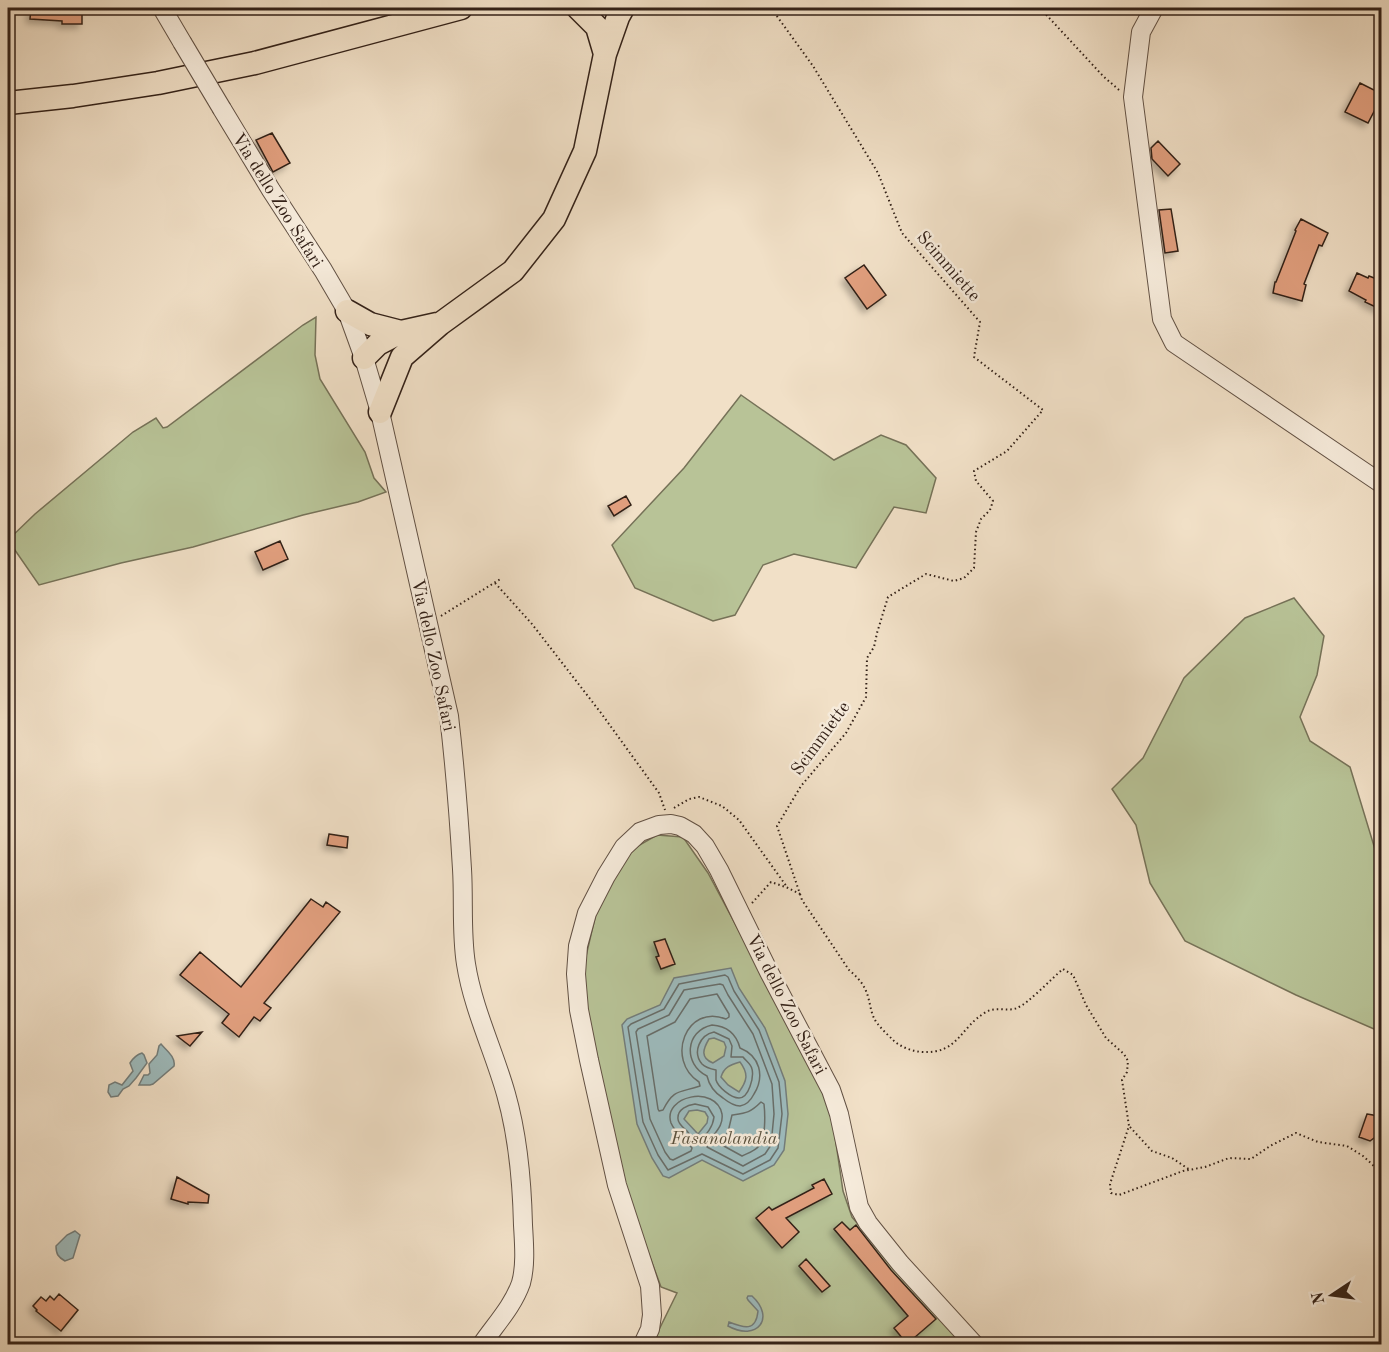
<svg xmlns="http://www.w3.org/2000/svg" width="1389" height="1352" viewBox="0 0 1389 1352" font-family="'Old Standard TT',serif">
	<defs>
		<filter id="shadow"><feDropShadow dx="-4" dy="4" stdDeviation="3" flood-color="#0004"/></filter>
	</defs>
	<rect width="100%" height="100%" fill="#f1e0c7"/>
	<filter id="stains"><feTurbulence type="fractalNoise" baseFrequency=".00333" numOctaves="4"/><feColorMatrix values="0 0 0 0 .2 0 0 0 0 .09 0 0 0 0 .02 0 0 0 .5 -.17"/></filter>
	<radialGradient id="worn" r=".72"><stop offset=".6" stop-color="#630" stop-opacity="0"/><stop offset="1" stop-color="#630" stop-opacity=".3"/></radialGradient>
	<path fill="#b8c397" stroke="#767258" stroke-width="1.5" d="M 316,317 L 315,355 L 320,379 L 365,452 L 374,478 L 386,492 L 358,502 L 303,515 L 193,547 L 121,563 L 39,585 L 8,540 L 35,514 L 133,432 L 156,418 L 163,428 L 167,427 L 303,325 Z
		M 741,395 L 834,460 L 881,435 L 906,445 L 936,478 L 926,513 L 894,507 L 856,568 L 794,554 L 763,565 L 735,615 L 713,621 L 635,588 L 612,545 L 684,468 Z
		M 1294,598 L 1324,636 L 1317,675 L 1300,717 L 1310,741 L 1350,767 L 1381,869 L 1381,1032 L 1296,995 L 1185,941 L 1150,883 L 1136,825 L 1112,789 L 1143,758 L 1184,678 L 1245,618 Z
		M 657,835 L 683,837 L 708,873 L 826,1094 L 832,1116 L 843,1191 L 852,1217 L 924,1301 L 963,1344 L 652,1344 L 677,1293 L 661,1287 L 621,1179 L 589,1028 L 583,969 L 597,909 L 629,851 Z"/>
	<path fill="#9dbbbd" stroke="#737d7b" stroke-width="1.5" fill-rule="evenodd" d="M 731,968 L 739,988 L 765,1028 L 776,1057 L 785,1081 L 788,1114 L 784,1150 L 774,1165 L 743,1181 L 702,1160 L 669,1178 L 663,1176 L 652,1158 L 637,1124 L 622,1025 L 627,1019 L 660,1005 L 674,978 ZM 714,1038 L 724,1042 L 726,1047 L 724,1056 L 713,1063 C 700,1058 703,1049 709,1039 ZM 740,1062 C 749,1074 747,1081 739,1092 L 728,1085 L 721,1077 C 724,1067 730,1065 740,1062 ZM 697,1110 L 705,1112 L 708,1117 L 707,1123 L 698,1134 L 684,1119 L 689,1111 Z
		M 161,1044 C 166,1050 176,1057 174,1066 L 153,1084 L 150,1085 L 139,1085 L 144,1075 L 148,1075 L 150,1073 L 149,1064 L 157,1055 L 159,1046 Z
		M 142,1053 L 144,1055 L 147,1063 L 136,1078 L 129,1086 L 123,1089 L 118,1096 L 111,1097 L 108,1092 L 109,1085 L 115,1082 L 122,1085 L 133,1071 L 130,1063 C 133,1058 136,1055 142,1053 Z
		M 75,1231 L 80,1235 L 73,1258 L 65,1261 C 58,1257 56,1254 56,1246 L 67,1235 Z
		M 748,1296 L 752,1296 C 776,1318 757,1342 728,1326 L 729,1322 C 744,1328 756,1332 758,1311 L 748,1300 L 747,1298 Z"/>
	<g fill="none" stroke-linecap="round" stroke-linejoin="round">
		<path stroke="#686e6a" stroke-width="1.5" d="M 725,975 L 728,977 L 734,991 L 759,1030 L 779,1082 L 782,1114 L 778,1148 L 770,1160 L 743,1174 L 702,1154 L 668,1170 L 658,1155 L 643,1122 L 628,1027 L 631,1024 L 664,1009 L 679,984 Z
			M 720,984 L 723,985 L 728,995 L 753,1034 L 772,1084 L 774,1114 L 771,1145 L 765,1154 L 743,1166 L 707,1147 C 710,1135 724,1129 722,1114 C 716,1084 662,1096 671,1123 C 675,1133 686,1141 692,1148 L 691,1151 L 673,1160 L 670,1159 L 665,1152 L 650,1119 L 636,1032 L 638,1029 L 669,1015 L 684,990 Z
			M 717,994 L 729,1014 L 729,1017 L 726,1019 C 686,1003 665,1060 699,1082 L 700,1086 C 680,1093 674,1088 663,1110 L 659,1111 L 658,1109 L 647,1036 L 675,1022 L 690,999 Z
			M 712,1025 C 727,1026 736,1033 740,1048 C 760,1056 765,1076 754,1094 C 751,1100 747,1105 740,1106 C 734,1106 728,1102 723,1098 C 715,1093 709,1085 707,1076 C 683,1064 685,1031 712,1025 Z
			M 714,1032 L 729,1039 L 732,1046 L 731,1057 L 743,1057 C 746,1061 751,1064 752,1069 C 754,1077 749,1098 739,1098 C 731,1098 718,1087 716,1080 C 716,1079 716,1071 716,1070 C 711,1069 706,1068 702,1064 C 692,1052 700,1035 714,1032 Z
			M 761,1102 L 764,1104 C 765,1113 766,1140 759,1146 C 755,1151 748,1153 742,1156 L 722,1145 L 721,1141 L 728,1132 L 732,1115 C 746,1113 750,1113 761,1102 Z
			M 695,1104 L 708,1107 L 714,1117 C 713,1126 707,1136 698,1140 C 692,1138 691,1136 687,1131 C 684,1128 678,1124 678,1119 C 677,1109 688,1105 695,1104 Z"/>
	</g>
	<path fill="#e09e7d" stroke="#332118" stroke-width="1.5" filter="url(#shadow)" d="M 31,8 L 82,8 L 82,24 L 62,24 L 62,21 L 30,19 Z
		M 1360,83 L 1378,92 L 1375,97 L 1380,100 L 1368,123 L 1345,112 Z
		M 272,133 L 290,163 L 273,172 L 256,140 Z
		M 1158,141 L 1180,164 L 1168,176 L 1152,159 L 1151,148 Z
		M 1171,209 L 1178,251 L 1165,253 L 1159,210 Z
		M 1301,219 L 1328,233 L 1322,246 L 1319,245 L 1304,284 L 1306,285 L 1302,301 L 1273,293 L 1275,282 L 1276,282 L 1296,231 L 1295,230 Z
		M 864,265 L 886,295 L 867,309 L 845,278 Z
		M 1357,273 L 1368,278 L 1369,276 L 1382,281 L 1382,310 L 1365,302 L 1366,300 L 1349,291 Z
		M 626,496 L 631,505 L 614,516 L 608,506 Z
		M 280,541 L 288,559 L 263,570 L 255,552 Z
		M 329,834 L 348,837 L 347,848 L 327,845 Z
		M 311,899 L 323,907 L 326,902 L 340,912 L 264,1003 L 271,1008 L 260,1021 L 254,1017 L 239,1037 L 222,1023 L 229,1014 L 180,975 L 200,952 L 241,987 Z
		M 665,939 L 675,964 L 661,969 L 656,957 L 659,956 L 654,942 Z
		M 202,1032 L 190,1046 L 177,1036 Z
		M 1367,1114 L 1373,1115 L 1382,1119 L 1382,1132 L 1370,1141 L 1359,1137 Z
		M 177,1177 L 209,1195 L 208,1203 L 188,1202 L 188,1204 L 171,1199 Z
		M 824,1179 L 832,1194 L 786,1218 L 799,1232 L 782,1248 L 756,1218 L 769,1207 L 772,1210 L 814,1188 L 812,1185 Z
		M 842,1222 L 850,1230 L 856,1225 L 891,1270 L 936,1319 L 907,1344 L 894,1328 L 908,1316 L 834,1229 Z
		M 806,1259 L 830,1286 L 822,1292 L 799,1266 Z
		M 59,1294 L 78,1310 L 61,1331 L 36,1311 L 37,1310 L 33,1306 L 41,1297 L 46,1301 L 50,1296 L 54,1300 Z"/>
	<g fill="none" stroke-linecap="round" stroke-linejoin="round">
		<g stroke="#625144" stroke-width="20">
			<path id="tertiary" d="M 162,8 L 182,42
				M 1154,8 L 1141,32 L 1133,97 L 1162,319 L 1174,343 L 1382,484
				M 222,109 L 271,190 L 323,270 L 347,311 L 364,358 L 380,412 L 449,716 C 455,767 459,818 462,869 C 464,901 461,933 466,964 C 473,1009 494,1051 506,1094 C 518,1136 522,1182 523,1225 C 524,1243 526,1265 521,1283 C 513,1306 495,1325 482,1344
				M 643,1344 L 650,1329 L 652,1315 L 650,1286 L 617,1185 L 589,1060 L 579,1010 L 576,974 L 578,946 L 587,913 L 606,876 L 624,847 L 640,832 L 659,825 L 671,824 L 680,826 L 694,834 L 705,846 L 719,870 L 769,972 L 831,1090 L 839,1114 L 859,1207 L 868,1223 L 900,1263 L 974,1344"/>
		</g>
		<g stroke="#332118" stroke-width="25">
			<path id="primary" d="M 578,8 L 597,27 L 605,54
				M 8,103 L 73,96 L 158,83 L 255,63 L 461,8
				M 347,311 L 370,324 L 401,332
				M 364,358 L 378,344 L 401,332 L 437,324
				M 380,412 L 402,357 L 440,324 L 513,271 L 554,219 L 585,151 L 605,54 L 618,17 L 623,8"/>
		</g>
		<path stroke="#332118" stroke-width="2" stroke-dasharray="1.5 3" stroke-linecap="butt" d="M 1040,8 L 1103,76 L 1119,90
			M 495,583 L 532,624 L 601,713 L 659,793 L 665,810
			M 441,616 L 502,578
			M 674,808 L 689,799 L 699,797 L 722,806 L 739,820 L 787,887
			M 800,894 L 802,900 L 849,970 C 856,976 863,983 866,991 C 870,1000 870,1010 874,1018 C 877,1025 887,1034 892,1039 C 900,1047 911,1051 922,1052 C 959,1054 959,1028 986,1012 C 996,1006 1008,1012 1017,1008 C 1029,1003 1051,979 1063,969 L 1073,975 L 1086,1005 L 1106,1038 L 1124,1054 L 1128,1061 L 1127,1072 L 1122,1080 L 1129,1126 L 1110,1184 L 1111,1193 L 1119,1195 L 1183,1171 L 1205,1167 L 1229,1158 L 1251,1159 L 1270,1146 L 1296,1133 L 1318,1142 L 1347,1146 L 1363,1156 L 1375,1167 L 1382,1165
			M 752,903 L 771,882 L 788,888 L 800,894 L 777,826 L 801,786 L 846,733 L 866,697 L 867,658 L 874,647 L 877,633 L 888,597 L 926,574 L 954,581 L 964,578 L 974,568 L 976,532 L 981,519 L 990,510 L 993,501 L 976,481 L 974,471 L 1007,451 L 1043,410 L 974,357 L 980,322 L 902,233 L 878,173 L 813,66 L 771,8
			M 1130,1127 L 1152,1151 L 1172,1158 L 1190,1170"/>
		<use href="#tertiary" stroke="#f6ebdb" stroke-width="18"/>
		<use href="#primary" stroke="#f1e0c7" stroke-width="22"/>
		<g stroke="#625144" stroke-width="20" stroke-linecap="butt">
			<path id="tertiary-bridge" d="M 182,42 L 222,109"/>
		</g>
		<use href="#tertiary-bridge" stroke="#f6ebdb" stroke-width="18"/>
	</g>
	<g text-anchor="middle" stroke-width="5" stroke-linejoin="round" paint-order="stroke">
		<g font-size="18" fill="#332118" stroke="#f6ebdb">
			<text transform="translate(278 200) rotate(58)" y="6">Via dello Zoo Safari</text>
			<text transform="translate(949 266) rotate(49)" y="6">Scimmiette</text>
			<text transform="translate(434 655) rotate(78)" y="6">Via dello Zoo Safari</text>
			<text transform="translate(820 738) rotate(-54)" y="6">Scimmiette</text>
			<text transform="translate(787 1004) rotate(63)" y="6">Via dello Zoo Safari</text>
		</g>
		<g font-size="18" font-style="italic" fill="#5b523e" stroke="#f6ebdb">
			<text x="724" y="1144">Fasanolandia</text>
		</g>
	</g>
	<rect width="1389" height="1352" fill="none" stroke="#f1e0c7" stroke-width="30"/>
	<rect x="9" y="9" width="1371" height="1334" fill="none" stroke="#332118" stroke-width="3"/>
	<rect x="15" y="15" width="1359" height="1322" fill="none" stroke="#332118" stroke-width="1.5"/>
	<g transform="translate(1332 1295) rotate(257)" stroke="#f6ebdb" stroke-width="4.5" paint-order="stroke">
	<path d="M0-4.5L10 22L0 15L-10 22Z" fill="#332118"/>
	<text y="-9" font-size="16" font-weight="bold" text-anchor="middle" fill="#332118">N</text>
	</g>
	<rect width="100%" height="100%" filter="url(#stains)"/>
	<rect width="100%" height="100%" fill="url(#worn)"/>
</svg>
